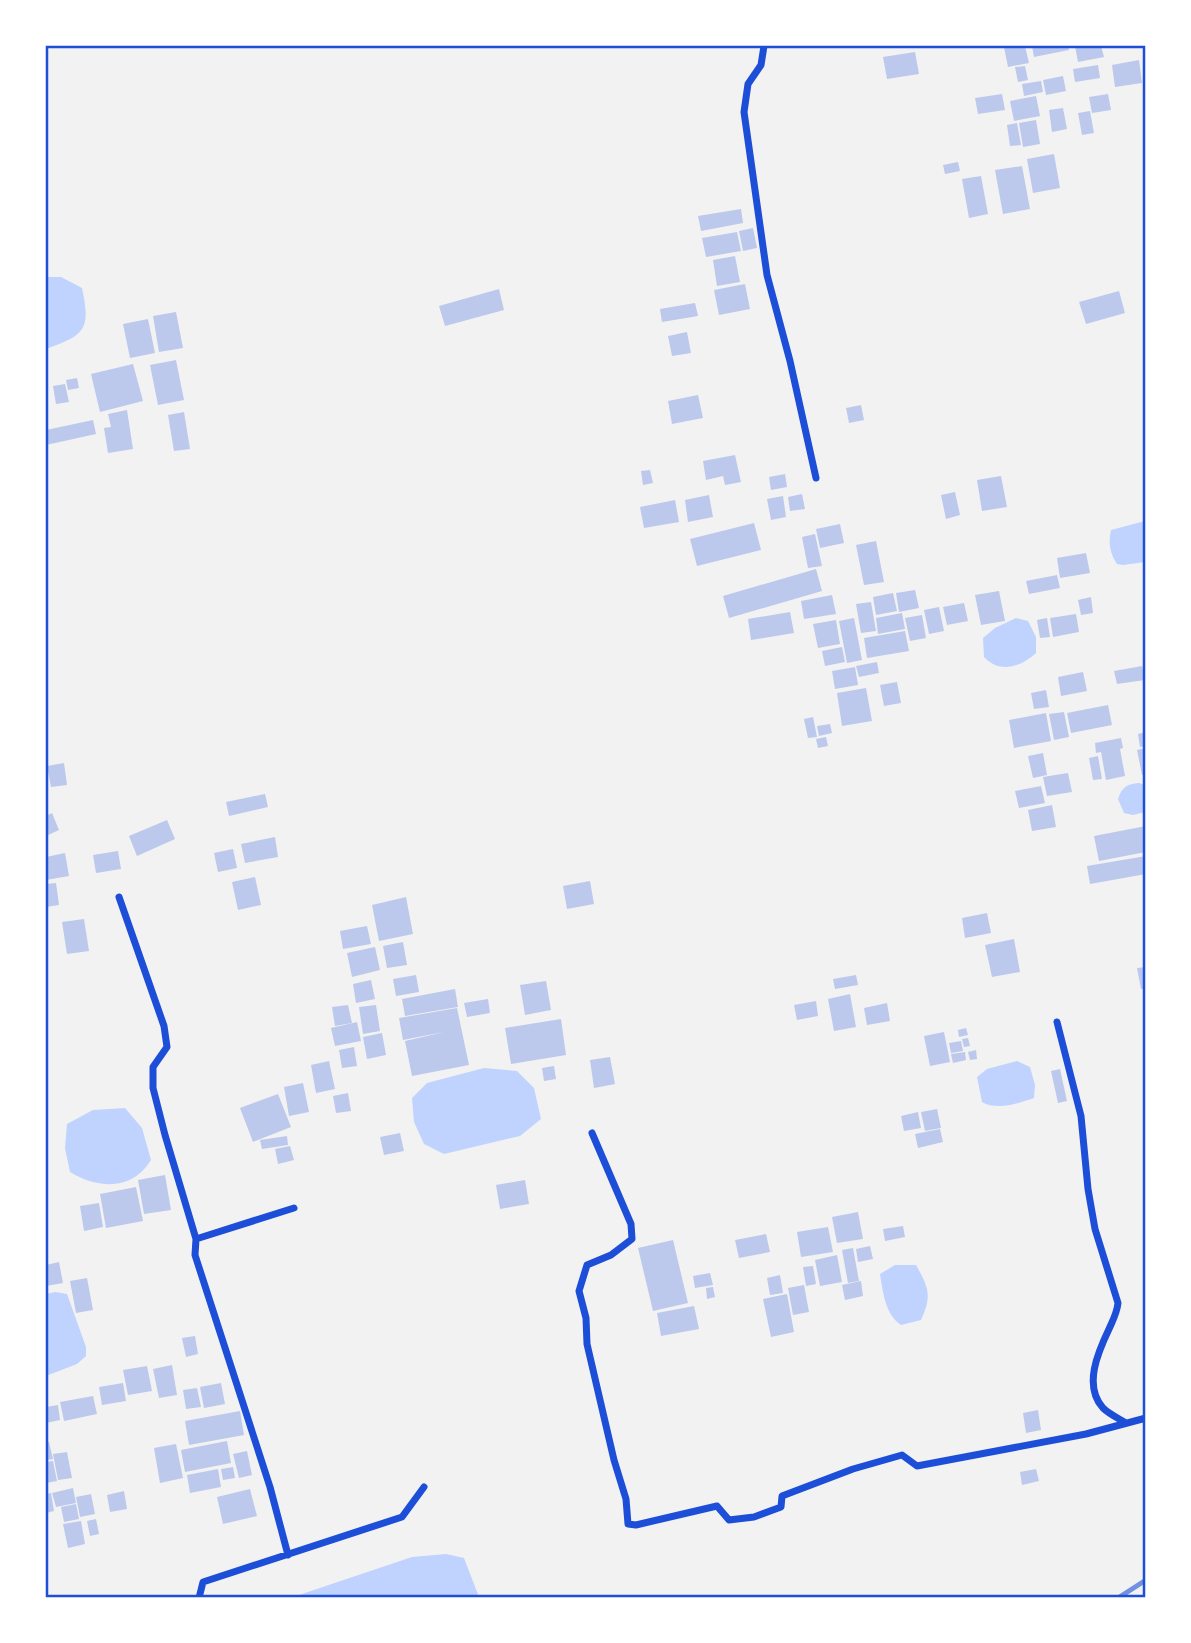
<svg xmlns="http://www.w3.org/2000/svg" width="1191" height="1643" viewBox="0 0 1191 1643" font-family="Arial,sans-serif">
	<rect width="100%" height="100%" fill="#f2f2f2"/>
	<path fill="#bfd3fe" d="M 46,277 L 61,277 L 82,288 C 91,330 85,335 46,349 Z
		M 1145,521 L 1145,562 L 1123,565 L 1117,564 C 1110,554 1108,542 1111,530 Z
		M 1016,618 L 1028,621 L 1036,637 L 1036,653 C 1021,667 1000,674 984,657 L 983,638 L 995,628 Z
		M 1139,783 L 1145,785 L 1145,812 L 1133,815 L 1124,813 L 1118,799 C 1122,787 1127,784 1139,783 Z
		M 1017,1061 L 1030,1067 L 1035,1085 L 1034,1098 C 1019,1103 998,1111 982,1102 L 977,1077 L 987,1069 Z
		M 484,1068 L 517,1071 L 534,1088 L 541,1119 L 520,1136 L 444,1154 L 424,1144 L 414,1122 L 412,1098 L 427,1083 Z
		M 125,1108 L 142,1128 L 151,1160 C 132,1191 98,1189 70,1172 L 65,1148 L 67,1124 L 93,1110 Z
		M 895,1265 L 916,1265 C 929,1288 932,1296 921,1320 L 901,1325 C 885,1314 883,1292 880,1274 Z
		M 55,1292 L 67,1294 L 86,1347 L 86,1356 L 77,1364 L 46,1376 L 46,1294 Z
		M 446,1554 L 464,1558 L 479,1597 L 293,1597 L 412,1557 Z"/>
	<path fill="#bdc9ec" d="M 1025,46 L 1029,63 L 1008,67 L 1004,47 Z
		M 1032,46 L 1068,46 L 1069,50 L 1034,57 Z
		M 1075,46 L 1101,46 L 1104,57 L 1078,62 Z
		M 915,52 L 919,74 L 887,79 L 883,57 Z
		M 1139,60 L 1142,83 L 1115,87 L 1112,65 Z
		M 1098,65 L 1100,78 L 1075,82 L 1073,69 Z
		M 1025,66 L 1028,80 L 1018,82 L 1015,67 Z
		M 1063,76 L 1066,91 L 1046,95 L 1043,80 Z
		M 1041,81 L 1043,92 L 1024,96 L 1022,84 Z
		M 1002,94 L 1005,110 L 978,114 L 975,98 Z
		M 1108,94 L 1111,110 L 1092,113 L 1089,97 Z
		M 1036,96 L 1040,116 L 1014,121 L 1010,101 Z
		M 1063,108 L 1067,129 L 1052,132 L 1049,110 Z
		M 1090,111 L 1094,133 L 1082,135 L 1078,113 Z
		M 1036,120 L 1040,144 L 1023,147 L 1019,123 Z
		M 1017,123 L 1021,145 L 1010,146 L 1007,125 Z
		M 1054,154 L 1060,188 L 1033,193 L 1027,159 Z
		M 958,162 L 960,171 L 945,174 L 943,165 Z
		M 1022,166 L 1030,209 L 1003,214 L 995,170 Z
		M 981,176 L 988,214 L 969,218 L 962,179 Z
		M 741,209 L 743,223 L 701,231 L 698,216 Z
		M 753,228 L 757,248 L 743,251 L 739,231 Z
		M 737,232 L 741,251 L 706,257 L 702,238 Z
		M 735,256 L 740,282 L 717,286 L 713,260 Z
		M 745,284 L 750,309 L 719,315 L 714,290 Z
		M 499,289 L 504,310 L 445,326 L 439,306 Z
		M 1119,291 L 1125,313 L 1086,324 L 1079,302 Z
		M 695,303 L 698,316 L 662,322 L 660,309 Z
		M 176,312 L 183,348 L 159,352 L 153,316 Z
		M 148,319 L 155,353 L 130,358 L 123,324 Z
		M 687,332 L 691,353 L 672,356 L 668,336 Z
		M 176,360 L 184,400 L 158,405 L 150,365 Z
		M 133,364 L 143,401 L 100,412 L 91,374 Z
		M 77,378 L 79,388 L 68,390 L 66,380 Z
		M 65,384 L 69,402 L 56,404 L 53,386 Z
		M 698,395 L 703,418 L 672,424 L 668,401 Z
		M 861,405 L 864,420 L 849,423 L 846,408 Z
		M 127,410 L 133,449 L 108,453 L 104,428 L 111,427 L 108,414 Z
		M 184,412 L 190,449 L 174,451 L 168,415 Z
		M 93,420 L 96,434 L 46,445 L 46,430 Z
		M 735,455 L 741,482 L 725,485 L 723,476 L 706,480 L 703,461 Z
		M 650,470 L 653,483 L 643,485 L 641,471 Z
		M 785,474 L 787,487 L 771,490 L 769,477 Z
		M 1001,476 L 1007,507 L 982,511 L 977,480 Z
		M 955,492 L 960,515 L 946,519 L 941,495 Z
		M 802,494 L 805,509 L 790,511 L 788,497 Z
		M 709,495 L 713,517 L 688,522 L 685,500 Z
		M 783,496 L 786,517 L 771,520 L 767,499 Z
		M 675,500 L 679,522 L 644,528 L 640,507 Z
		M 754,523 L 761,550 L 697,566 L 690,539 Z
		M 840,524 L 844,543 L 820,548 L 816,529 Z
		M 815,534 L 822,566 L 808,568 L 802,537 Z
		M 876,541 L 884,582 L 864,585 L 856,545 Z
		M 1086,553 L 1090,573 L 1060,578 L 1057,558 Z
		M 816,569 L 822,591 L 729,618 L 723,596 Z
		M 1057,575 L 1060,588 L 1029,594 L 1026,581 Z
		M 915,590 L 919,608 L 899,612 L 896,593 Z
		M 999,591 L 1005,621 L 981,625 L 975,595 Z
		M 893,593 L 897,611 L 876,615 L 873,597 Z
		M 832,595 L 836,614 L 804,619 L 801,601 Z
		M 1091,597 L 1093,613 L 1081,615 L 1078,600 Z
		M 871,602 L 876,631 L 861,633 L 856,604 Z
		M 964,603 L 968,621 L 947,625 L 943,607 Z
		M 939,607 L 944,631 L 929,634 L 924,610 Z
		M 790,612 L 794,633 L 751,640 L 748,619 Z
		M 902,613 L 905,629 L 878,634 L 876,618 Z
		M 1076,614 L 1079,632 L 1053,637 L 1050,618 Z
		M 922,615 L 926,638 L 910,641 L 905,618 Z
		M 854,618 L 862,660 L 847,663 L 839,621 Z
		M 1047,618 L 1050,637 L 1040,638 L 1037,620 Z
		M 836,620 L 840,644 L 818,648 L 813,624 Z
		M 905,631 L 909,651 L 867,658 L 864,638 Z
		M 842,647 L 845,662 L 825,666 L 822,651 Z
		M 877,662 L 879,673 L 859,677 L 856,666 Z
		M 1142,666 L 1145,680 L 1117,684 L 1114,671 Z
		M 855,667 L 858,685 L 835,689 L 832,671 Z
		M 1083,672 L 1087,691 L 1061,696 L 1058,677 Z
		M 897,682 L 901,703 L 884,706 L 880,685 Z
		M 866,688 L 872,721 L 842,726 L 837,693 Z
		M 1046,690 L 1049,707 L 1034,709 L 1031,693 Z
		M 1108,705 L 1112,725 L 1071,733 L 1067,713 Z
		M 1064,712 L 1069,737 L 1054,740 L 1049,714 Z
		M 1046,713 L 1051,741 L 1014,748 L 1009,720 Z
		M 813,717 L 817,737 L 808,738 L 804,719 Z
		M 830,724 L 832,733 L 819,736 L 817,726 Z
		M 1146,732 L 1146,746 L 1140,747 L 1138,734 Z
		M 826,737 L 828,746 L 818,748 L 816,739 Z
		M 1121,738 L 1123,748 L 1120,749 L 1125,776 L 1106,780 L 1101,752 L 1096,753 L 1095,743 Z
		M 1146,748 L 1146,774 L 1142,775 L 1137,750 Z
		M 1043,753 L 1047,775 L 1033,778 L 1028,756 Z
		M 1098,756 L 1102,779 L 1093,780 L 1089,758 Z
		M 64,763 L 67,785 L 51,787 L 47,766 Z
		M 1068,773 L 1072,792 L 1047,796 L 1043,777 Z
		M 1041,786 L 1045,803 L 1019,808 L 1015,791 Z
		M 265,794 L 268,807 L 229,816 L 226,802 Z
		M 1052,805 L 1056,827 L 1032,831 L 1028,810 Z
		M 52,813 L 59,830 L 46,836 L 46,816 Z
		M 167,820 L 175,839 L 137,856 L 129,836 Z
		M 1146,826 L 1146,852 L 1099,861 L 1094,836 Z
		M 275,837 L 278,857 L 245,863 L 241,844 Z
		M 233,849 L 237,868 L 218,872 L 214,853 Z
		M 118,851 L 121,869 L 96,873 L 93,855 Z
		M 65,853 L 69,876 L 46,880 L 46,857 Z
		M 1146,856 L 1146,874 L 1090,884 L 1087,866 Z
		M 255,877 L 261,905 L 238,910 L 232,882 Z
		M 590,881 L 594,904 L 567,909 L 563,886 Z
		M 56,883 L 59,905 L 46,907 L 46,884 Z
		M 406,897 L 413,934 L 379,941 L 372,905 Z
		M 987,913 L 991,933 L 965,938 L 962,918 Z
		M 84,919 L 89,951 L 67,954 L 62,922 Z
		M 367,926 L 371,944 L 343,949 L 340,931 Z
		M 1014,939 L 1020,972 L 992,977 L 985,945 Z
		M 403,942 L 407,965 L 387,968 L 383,946 Z
		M 375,947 L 380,970 L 352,977 L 347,953 Z
		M 1146,967 L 1146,989 L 1141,989 L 1137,968 Z
		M 416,975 L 419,992 L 396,996 L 393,979 Z
		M 856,975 L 858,985 L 835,989 L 833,979 Z
		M 371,980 L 375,999 L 356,1003 L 353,984 Z
		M 546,981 L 551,1010 L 525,1015 L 520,985 Z
		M 455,989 L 458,1007 L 405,1016 L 402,999 Z
		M 850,994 L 856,1027 L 834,1031 L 828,999 Z
		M 488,999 L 490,1013 L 467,1017 L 464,1003 Z
		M 816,1001 L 818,1016 L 797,1020 L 794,1005 Z
		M 887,1003 L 890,1021 L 867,1025 L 864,1008 Z
		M 348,1005 L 352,1023 L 335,1026 L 332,1007 Z
		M 376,1005 L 380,1031 L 363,1034 L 359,1007 Z
		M 457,1008 L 469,1065 L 412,1076 L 405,1041 L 444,1032 L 403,1040 L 399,1018 Z
		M 561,1019 L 566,1055 L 511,1064 L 505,1028 Z
		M 357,1022 L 361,1041 L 335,1046 L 331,1028 Z
		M 966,1028 L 968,1035 L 959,1037 L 958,1030 Z
		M 944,1032 L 950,1062 L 930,1066 L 924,1036 Z
		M 382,1033 L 386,1055 L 367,1059 L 363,1037 Z
		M 968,1038 L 970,1046 L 964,1047 L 962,1039 Z
		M 961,1041 L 963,1051 L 951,1053 L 949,1043 Z
		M 354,1047 L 357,1066 L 342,1068 L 339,1050 Z
		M 976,1050 L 977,1059 L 970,1060 L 968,1052 Z
		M 965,1052 L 966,1060 L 953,1063 L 951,1054 Z
		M 610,1057 L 615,1084 L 594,1088 L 590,1060 Z
		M 329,1061 L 335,1089 L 316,1093 L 311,1065 Z
		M 554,1066 L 556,1079 L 544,1081 L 542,1068 Z
		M 1060,1069 L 1067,1101 L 1058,1103 L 1051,1071 Z
		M 303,1083 L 309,1112 L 289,1116 L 284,1087 Z
		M 348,1093 L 351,1111 L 336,1113 L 333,1096 Z
		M 278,1094 L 291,1127 L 253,1142 L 240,1108 Z
		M 937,1109 L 941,1128 L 925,1131 L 921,1112 Z
		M 918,1112 L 921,1128 L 904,1131 L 901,1116 Z
		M 940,1129 L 943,1142 L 918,1148 L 915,1134 Z
		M 400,1133 L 404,1151 L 384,1155 L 380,1137 Z
		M 287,1136 L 288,1145 L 262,1149 L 260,1140 Z
		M 290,1146 L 294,1160 L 278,1164 L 275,1149 Z
		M 165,1175 L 171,1210 L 144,1214 L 138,1180 Z
		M 525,1180 L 529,1204 L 500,1209 L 496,1185 Z
		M 136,1187 L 143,1221 L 106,1228 L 100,1194 Z
		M 99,1203 L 103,1227 L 84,1231 L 80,1206 Z
		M 858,1212 L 863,1239 L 837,1243 L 832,1217 Z
		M 903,1226 L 905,1237 L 885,1241 L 883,1229 Z
		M 828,1227 L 833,1252 L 801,1257 L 797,1232 Z
		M 766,1234 L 770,1252 L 739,1258 L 735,1240 Z
		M 673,1240 L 688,1303 L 653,1311 L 638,1248 Z
		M 870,1246 L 873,1259 L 858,1262 L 856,1249 Z
		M 853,1248 L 859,1281 L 848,1283 L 842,1250 Z
		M 837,1255 L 842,1282 L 820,1286 L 815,1260 Z
		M 59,1262 L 63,1283 L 46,1286 L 46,1265 Z
		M 813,1266 L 816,1284 L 806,1286 L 803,1267 Z
		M 710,1273 L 713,1285 L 695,1288 L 693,1276 Z
		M 780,1275 L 783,1293 L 770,1295 L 767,1278 Z
		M 87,1278 L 93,1310 L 76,1313 L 70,1281 Z
		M 861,1281 L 863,1296 L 845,1300 L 842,1285 Z
		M 804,1285 L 809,1312 L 793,1315 L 788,1288 Z
		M 713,1287 L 715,1297 L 707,1299 L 706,1288 Z
		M 787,1294 L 794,1332 L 771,1337 L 763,1299 Z
		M 694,1306 L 699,1329 L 661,1336 L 657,1313 Z
		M 195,1336 L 198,1354 L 186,1357 L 182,1338 Z
		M 172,1365 L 177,1395 L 159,1398 L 153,1369 Z
		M 147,1366 L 152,1391 L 128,1395 L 123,1370 Z
		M 123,1383 L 126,1401 L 102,1405 L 99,1387 Z
		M 221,1383 L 225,1404 L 204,1408 L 200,1387 Z
		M 197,1388 L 201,1407 L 186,1409 L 183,1390 Z
		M 93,1396 L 97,1414 L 64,1421 L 60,1402 Z
		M 58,1405 L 60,1420 L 46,1423 L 46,1407 Z
		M 1038,1410 L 1041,1430 L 1026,1433 L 1023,1413 Z
		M 240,1411 L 244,1435 L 189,1445 L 185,1421 Z
		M 227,1441 L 231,1463 L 185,1472 L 181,1450 Z
		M 46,1442 L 49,1442 L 53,1459 L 46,1460 Z
		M 176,1444 L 183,1478 L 160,1483 L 154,1448 Z
		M 247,1451 L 252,1475 L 239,1478 L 233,1454 Z
		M 67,1452 L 72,1478 L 58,1480 L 53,1454 Z
		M 53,1461 L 57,1481 L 46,1483 L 46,1462 Z
		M 233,1467 L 235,1478 L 223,1480 L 221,1469 Z
		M 218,1469 L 221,1487 L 190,1493 L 187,1475 Z
		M 1036,1469 L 1039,1481 L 1022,1485 L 1020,1472 Z
		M 73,1488 L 76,1503 L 56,1507 L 52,1493 Z
		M 250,1489 L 257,1516 L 223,1524 L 217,1497 Z
		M 124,1491 L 127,1509 L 110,1512 L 107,1495 Z
		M 51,1493 L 54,1511 L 46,1513 L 46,1494 Z
		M 91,1494 L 95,1514 L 80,1517 L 76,1497 Z
		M 76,1504 L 79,1519 L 64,1522 L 61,1507 Z
		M 96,1519 L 99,1534 L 90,1536 L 87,1521 Z
		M 81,1521 L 85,1544 L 68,1548 L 63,1524 Z"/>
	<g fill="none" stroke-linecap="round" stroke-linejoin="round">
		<path stroke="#1d4ed8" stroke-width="7" d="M 764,46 L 761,65 L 748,84 L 744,112 L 767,275 L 790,361 L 816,478
			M 119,897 L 164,1026 L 167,1047 L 153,1067 L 153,1088 L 165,1135 L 196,1239
			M 1057,1022 L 1081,1116 L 1088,1189 L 1095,1229 L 1118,1303 C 1117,1313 1113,1320 1109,1329 C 1098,1352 1083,1386 1103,1408 C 1109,1414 1118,1418 1126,1423
			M 592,1133 L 631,1224 L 632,1239 L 611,1255 L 587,1265 L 579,1291 L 586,1318 L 587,1344 L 614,1460 L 626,1499 L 628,1524 L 636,1525 L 717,1506 L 729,1520 L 754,1517 L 781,1507 L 782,1496 L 853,1469 L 902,1455 L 917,1466 L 1086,1434 L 1146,1418
			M 288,1555 L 270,1487 L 195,1255 L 196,1239 L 294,1208
			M 199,1598 L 203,1582 L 402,1517 L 424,1487"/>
		<path stroke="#7290e2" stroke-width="5" d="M 1118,1598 L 1146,1580"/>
	</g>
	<rect width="1191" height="1643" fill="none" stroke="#ffffff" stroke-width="94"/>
	<rect x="47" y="47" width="1097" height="1549" fill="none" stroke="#1d4ed8" stroke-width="2.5"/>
</svg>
